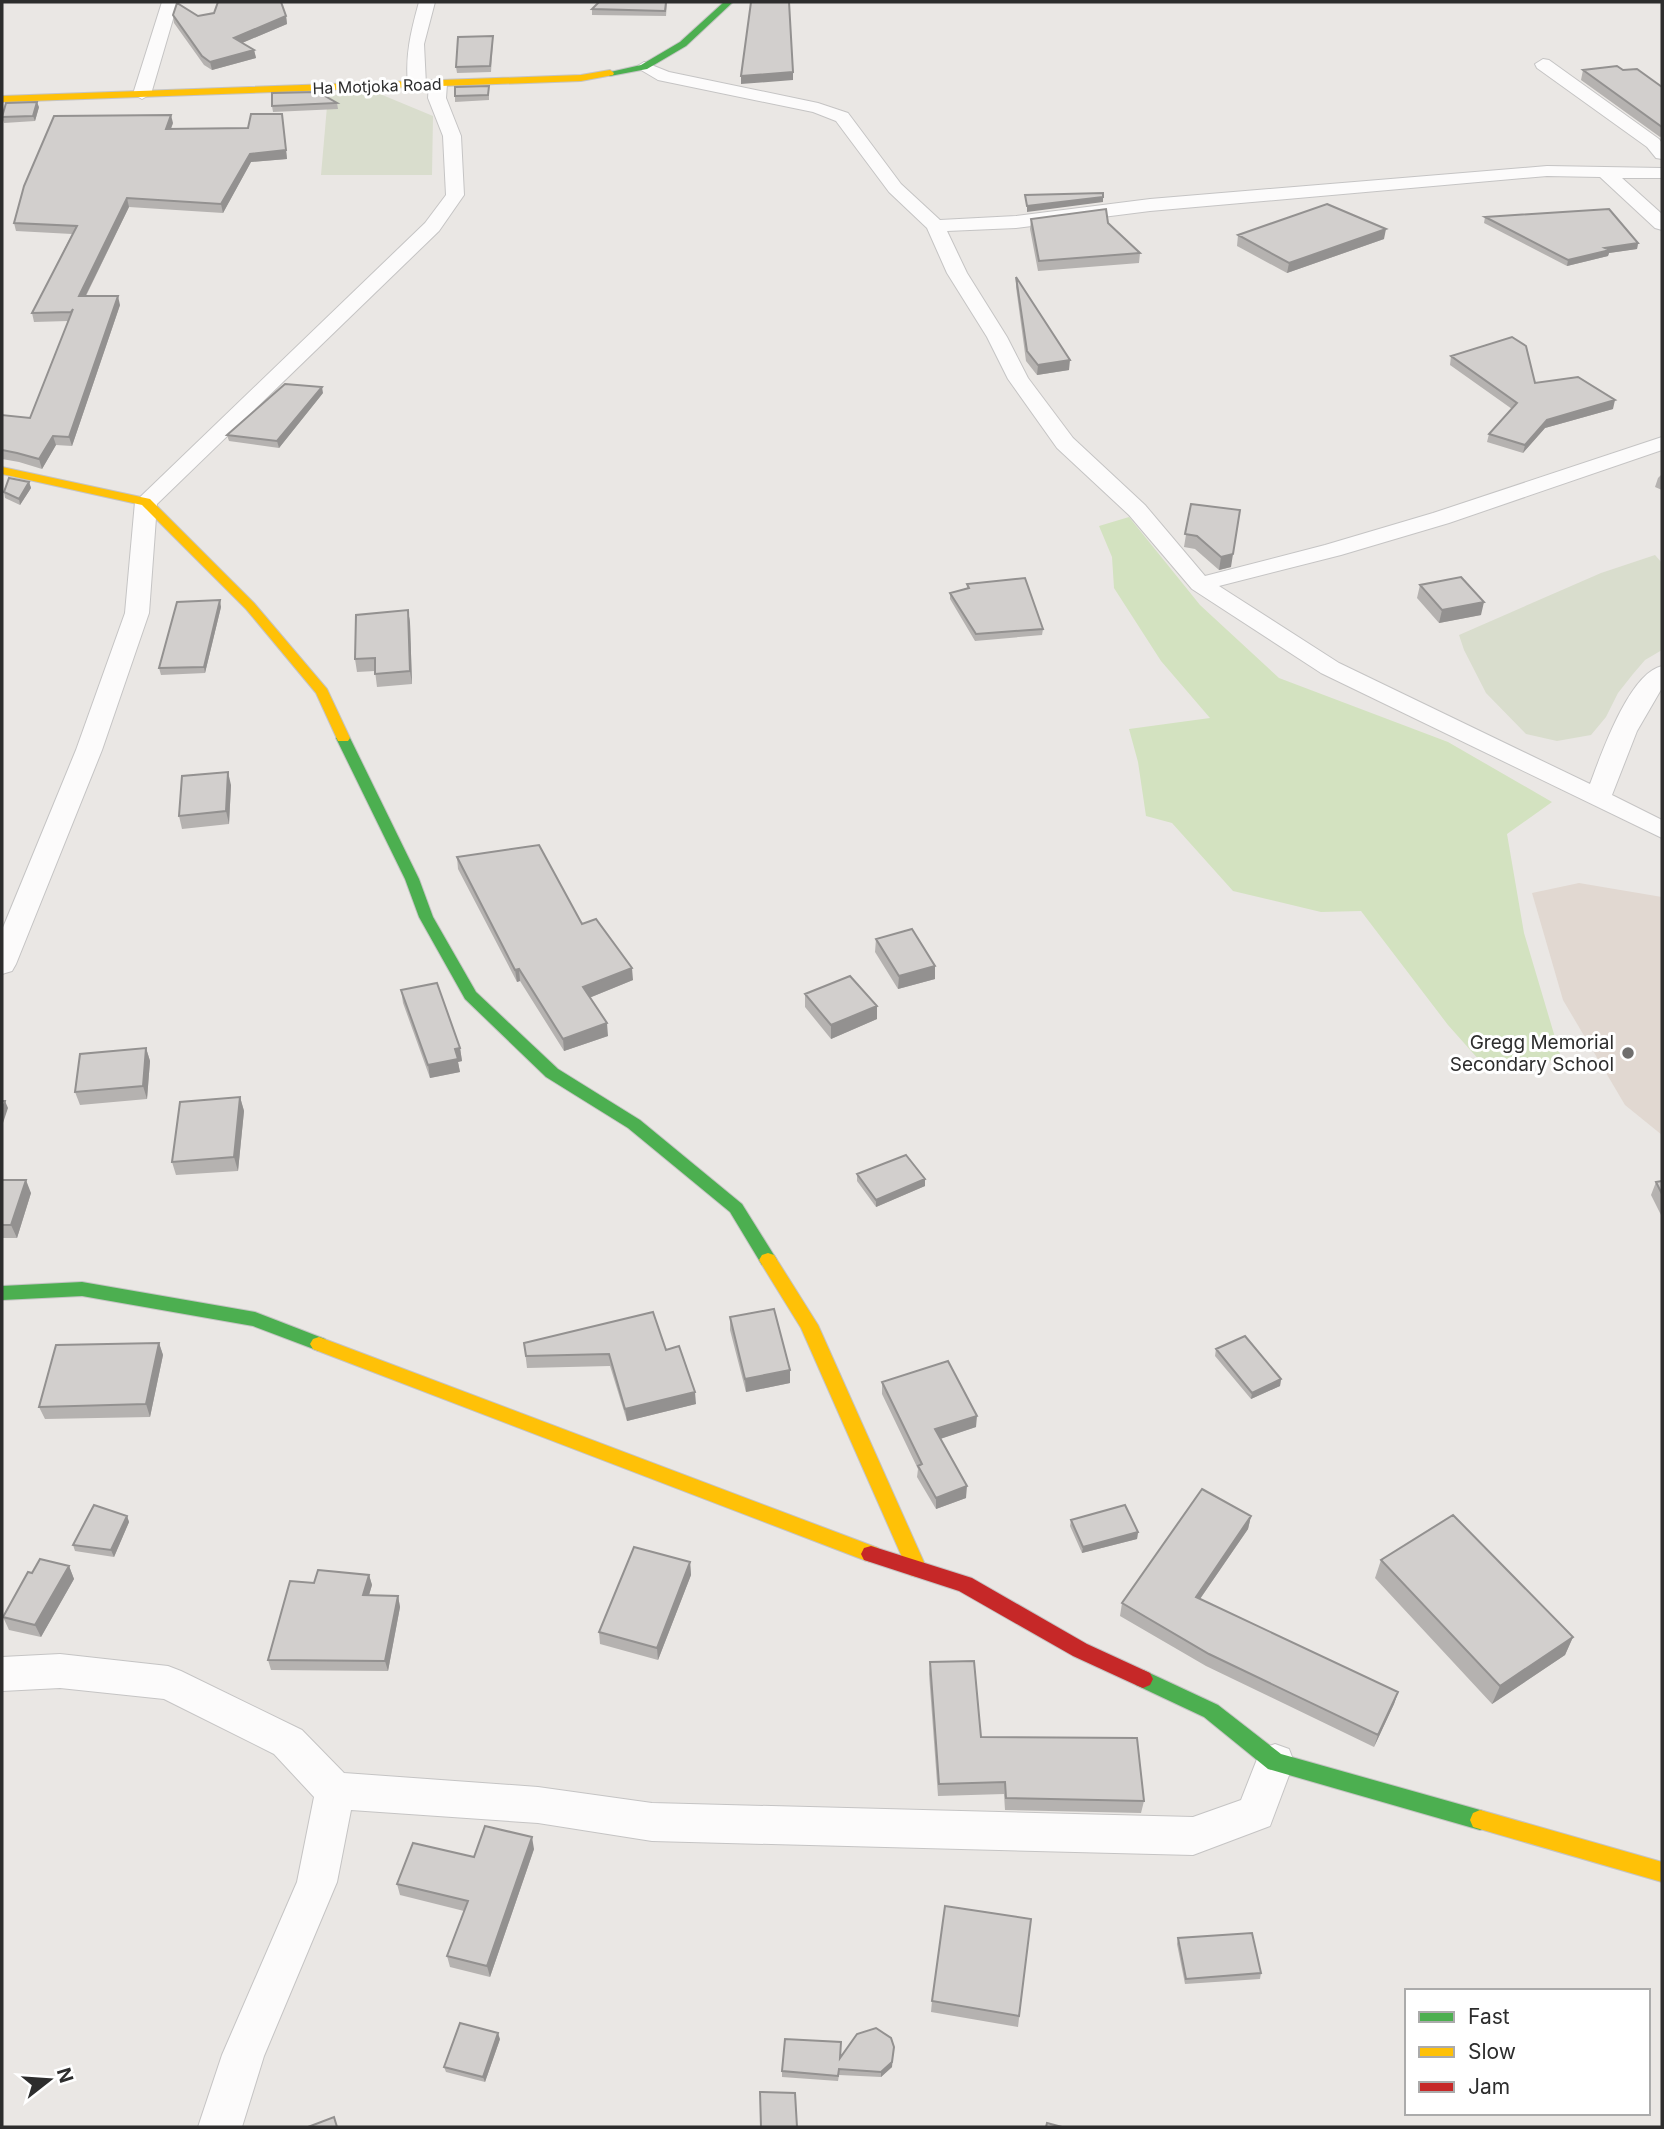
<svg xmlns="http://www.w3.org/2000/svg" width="1664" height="2129" viewBox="0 0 1664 2129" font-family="Inter,sans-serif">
	<rect width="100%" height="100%" fill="#eae7e4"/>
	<path fill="#e1d8d1" d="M 1579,883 L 1662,897 L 1662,1135 L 1625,1105 L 1563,1000 L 1532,893 Z"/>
	<path fill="#d3e2c0" d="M 1129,517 L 1200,605 L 1279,678 L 1448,742 L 1552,802 L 1507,834 L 1524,933 L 1562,1061 L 1480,1061 L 1448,1025 L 1361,911 L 1321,912 L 1233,891 L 1172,823 L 1146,816 L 1138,762 L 1129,729 L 1210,718 L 1161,661 L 1114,588 L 1112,557 L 1099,526 Z"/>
	<path fill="#d9ddcd" d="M 380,94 L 433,116 L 432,175 L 321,175 L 328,95 Z
		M 1655,555 L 1662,563 L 1662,650 L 1645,660 L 1633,674 L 1618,693 L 1606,717 L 1591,735 L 1557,741 L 1526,734 L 1486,693 L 1464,650 L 1459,635 L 1601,573 Z"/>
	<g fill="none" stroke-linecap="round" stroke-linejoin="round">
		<g stroke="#c5c4c4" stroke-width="2">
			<path id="street" d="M 162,2 L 178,2 L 151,94 L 142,99 L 133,94 Z
				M 419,2 L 435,2 L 424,44 L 426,85 L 417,90 L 408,85 C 405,55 411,31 419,2 Z
				M 1543,59 L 1549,60 L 1659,139 L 1662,143 L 1662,159 L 1656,158 L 1647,147 L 1537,68 L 1535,64 Z
				M 644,62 L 669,72 L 818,103 L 848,113 L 901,184 L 940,220 L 1016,216 L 1150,199 L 1547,166 L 1662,168 L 1662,178 L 1622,178 L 1662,214 L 1662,230 L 1655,228 L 1600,177 L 1547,176 L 1150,211 L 1016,228 L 947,231 L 967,273 L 1007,337 L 1028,378 L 1073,438 L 1145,505 L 1205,576 L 1325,545 L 1433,513 L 1662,437 L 1662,450 L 1449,523 L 1341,555 L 1219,586 L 1339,663 L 1590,784 C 1601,755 1629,673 1662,666 L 1662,688 L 1637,731 L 1612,795 L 1662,820 L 1662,838 L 1321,673 L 1192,589 L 1129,515 L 1057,448 L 1008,379 L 987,337 L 947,273 L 927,228 L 889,192 L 836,121 L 813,112 L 658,80 L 636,67 Z
				M 438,79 L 447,84 L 446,98 L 461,136 L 464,195 L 439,231 L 157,504 L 149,613 L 102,750 L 16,964 L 12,971 L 2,974 L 2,930 L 76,750 L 125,613 L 135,502 L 425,223 L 446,195 L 443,136 L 428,98 L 429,84 Z
				M 60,1654 L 168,1666 L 181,1671 L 302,1730 L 344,1773 L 538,1787 L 652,1803 L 1193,1817 L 1241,1800 L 1261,1749 L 1275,1744 L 1289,1749 L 1294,1762 L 1270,1826 L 1193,1855 L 652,1841 L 538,1823 L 351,1810 L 337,1882 L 264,2056 L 242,2127 L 198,2127 L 222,2055 L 297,1882 L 314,1797 L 274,1754 L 164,1699 L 60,1688 L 2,1691 L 2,1657 Z"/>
		</g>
		<g stroke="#c5c4c4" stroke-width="2">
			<path id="fast" d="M 724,2 L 733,2 L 686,46 L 647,69 L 610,76 L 606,73 L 641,65 L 680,42 Z
				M 343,734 L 350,738 L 419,879 L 433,917 L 476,992 L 558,1069 L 640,1120 L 742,1204 L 777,1260 L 774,1265 L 762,1265 L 730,1212 L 628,1128 L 546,1077 L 465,999 L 419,917 L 405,879 L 336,738 Z
				M 82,1282 L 255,1312 L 325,1339 L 328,1344 L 325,1349 L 319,1351 L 253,1326 L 82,1296 L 2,1300 L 2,1286 Z
				M 1143,1670 L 1218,1705 L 1281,1754 L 1480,1810 L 1487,1813 L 1490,1820 L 1487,1827 L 1480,1830 L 1268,1769 L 1204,1717 L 1136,1685 L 1133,1679 L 1136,1673 Z"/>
		</g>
		<g stroke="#c5c4c4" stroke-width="2">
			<path id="slow" d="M 610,70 L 614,73 L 613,75 L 581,81 L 2,102 L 2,96 L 581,75 Z
				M 2,467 L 150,499 L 254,603 L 327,689 L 350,738 L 348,741 L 338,741 L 316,693 L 246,609 L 142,505 L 2,474 Z
				M 768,1253 L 774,1255 L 818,1325 L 927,1569 L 924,1575 L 917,1577 L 910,1575 L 801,1328 L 759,1260 L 762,1255 Z
				M 319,1337 L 878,1548 L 881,1554 L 878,1560 L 871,1562 L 864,1560 L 313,1349 L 310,1344 L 313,1339 Z
				M 1480,1810 L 1662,1862 L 1662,1882 L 1473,1827 L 1470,1820 L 1473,1813 Z"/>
		</g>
		<g stroke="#c5c4c4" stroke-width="2">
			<path id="jam" d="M 871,1546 L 972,1578 L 1087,1644 L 1150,1673 L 1153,1679 L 1150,1685 L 1143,1688 L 1136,1685 L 1073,1656 L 959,1591 L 864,1560 L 861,1554 L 864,1548 Z"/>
		</g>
		<use href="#street" fill="#fcfbfb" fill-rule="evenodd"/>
		<use href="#fast" fill="#4caf50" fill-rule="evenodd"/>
		<use href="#slow" fill="#ffc107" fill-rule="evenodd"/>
		<use href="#jam" fill="#c62828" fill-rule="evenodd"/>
	</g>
	<path fill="#b5b2b0" d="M 599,2 L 667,2 L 666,16 L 592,15 L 592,9 Z
		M 173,15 L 286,16 L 287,24 L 242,43 L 254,50 L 256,58 L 212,70 L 204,65 L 174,23 Z
		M 493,42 L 491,72 L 457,73 L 456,67 Z
		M 1583,70 L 1623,70 L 1662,87 L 1662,136 L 1660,137 L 1581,80 Z
		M 489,86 L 489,100 L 455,102 L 455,96 Z
		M 337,103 L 338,109 L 273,112 L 272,106 Z
		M 39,107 L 35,121 L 4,123 L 2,117 Z
		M 282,114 L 287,159 L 251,162 L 223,213 L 129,207 L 86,296 L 120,305 L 72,446 L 56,445 L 42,469 L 19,462 L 2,459 L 2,415 L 30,418 L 68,321 L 34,322 L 32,313 L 72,234 L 16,231 L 14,223 L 173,123 L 171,129 L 248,128 Z
		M 1485,217 L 1638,243 L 1637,249 L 1609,253 L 1608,256 L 1567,266 L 1484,223 Z
		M 1031,219 L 1108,223 L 1140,253 L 1139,263 L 1038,271 L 1030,229 Z
		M 1238,235 L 1384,239 L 1287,273 L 1237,246 Z
		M 1016,277 L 1069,370 L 1037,375 L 1026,361 L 1016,287 Z
		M 1451,356 L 1535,383 L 1613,409 L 1545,428 L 1523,453 L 1487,442 L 1489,434 L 1512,409 L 1450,365 Z
		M 323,393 L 279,448 L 229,441 L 227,435 Z
		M 1662,474 L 1662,490 L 1655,487 L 1658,478 Z
		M 29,482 L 31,488 L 20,505 L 5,498 L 4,492 Z
		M 1191,504 L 1231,567 L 1219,570 L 1195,549 L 1184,547 Z
		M 967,584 L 1043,629 L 1042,635 L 975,641 L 950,599 L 950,593 L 967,588 Z
		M 1420,585 L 1481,615 L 1439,623 L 1417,598 Z
		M 221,607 L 205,673 L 161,675 L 159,668 Z
		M 408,610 L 410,623 L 412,684 L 377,687 L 375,671 L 357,672 L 355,659 Z
		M 231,785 L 229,824 L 182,829 L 179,816 Z
		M 457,857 L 582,924 L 633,980 L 589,998 L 608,1036 L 564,1051 L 520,981 L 517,982 L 458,869 Z
		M 876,939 L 935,966 L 935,979 L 898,989 L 875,952 Z
		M 401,990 L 460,1048 L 462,1061 L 458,1062 L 460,1072 L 430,1078 L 403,1003 Z
		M 805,994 L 877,1019 L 831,1039 L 805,1007 Z
		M 146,1048 L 150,1061 L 147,1099 L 80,1105 L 75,1092 Z
		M 240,1097 L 244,1111 L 238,1171 L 176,1175 L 172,1162 Z
		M 857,1174 L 925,1186 L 876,1207 L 857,1181 Z
		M 2,1180 L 31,1193 L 17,1238 L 2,1238 Z
		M 1662,1181 L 1662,1217 L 1651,1195 L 1656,1182 Z
		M 730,1317 L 790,1383 L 746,1392 L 730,1330 Z
		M 159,1343 L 163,1355 L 150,1417 L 45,1419 L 39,1407 Z
		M 524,1343 L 666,1350 L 696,1404 L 627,1421 L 610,1366 L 527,1368 Z
		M 1216,1349 L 1281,1379 L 1280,1386 L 1251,1399 L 1215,1356 Z
		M 882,1382 L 976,1427 L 940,1439 L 966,1498 L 936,1509 L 917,1477 L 918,1469 L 882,1394 Z
		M 127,1516 L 129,1522 L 114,1557 L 75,1551 L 73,1545 Z
		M 1251,1516 L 1248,1529 L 1200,1599 L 1398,1692 L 1394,1704 L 1374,1747 L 1206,1666 L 1120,1616 L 1122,1603 Z
		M 1071,1520 L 1138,1532 L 1137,1539 L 1082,1553 L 1070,1526 Z
		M 1381,1560 L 1573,1637 L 1565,1655 L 1492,1704 L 1375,1578 Z
		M 690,1562 L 691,1575 L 658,1660 L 600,1644 L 599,1632 Z
		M 69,1566 L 74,1579 L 41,1637 L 9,1630 L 3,1617 L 32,1573 Z
		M 369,1575 L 372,1585 L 369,1595 L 398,1596 L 400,1607 L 388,1671 L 271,1670 L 268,1660 L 314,1583 Z
		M 930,1662 L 981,1737 L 1144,1801 L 1141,1813 L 1005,1810 L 1004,1794 L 938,1796 L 929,1674 Z
		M 534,1849 L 490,1977 L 450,1967 L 447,1956 L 464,1911 L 400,1895 L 397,1884 L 474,1857 Z
		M 1031,1919 L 1018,2027 L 931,2012 L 932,2001 Z
		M 1178,1938 L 1261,1973 L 1260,1979 L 1185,1984 L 1177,1944 Z
		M 500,2039 L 485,2082 L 446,2072 L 444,2067 Z
		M 840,2058 L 892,2067 L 881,2077 L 839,2075 L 838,2081 L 782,2077 L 782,2071 Z"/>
	<path fill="#939190" d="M 286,16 L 287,24 L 235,46 L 234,38 Z
		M 254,50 L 256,58 L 212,70 L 210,62 Z
		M 793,72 L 793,80 L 741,84 L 741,76 Z
		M 37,102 L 39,107 L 35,121 L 33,116 Z
		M 282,114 L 287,159 L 251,162 L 223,213 L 221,204 L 250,154 Z
		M 171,115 L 173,123 L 167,138 L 166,129 Z
		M 1103,197 L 1103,202 L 1027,212 L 1027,206 Z
		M 127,198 L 129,207 L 81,305 L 79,296 Z
		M 1386,229 L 1384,239 L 1287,273 L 1289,263 Z
		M 1638,243 L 1637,249 L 1609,253 L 1608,256 L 1567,266 L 1568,260 L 1605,248 Z
		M 118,296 L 120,305 L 72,446 L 69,437 Z
		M 1070,360 L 1069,370 L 1037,375 L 1038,365 Z
		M 322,387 L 323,393 L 279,448 L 277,441 Z
		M 1615,400 L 1613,409 L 1545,428 L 1523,453 L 1525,445 L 1547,420 Z
		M 53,436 L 56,445 L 42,469 L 39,459 Z
		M 29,482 L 31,488 L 20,505 L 19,499 Z
		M 1238,522 L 1231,567 L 1219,570 L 1221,557 Z
		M 220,600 L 221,607 L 205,673 L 204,667 Z
		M 1484,602 L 1481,615 L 1439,623 L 1442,610 Z
		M 408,610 L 410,623 L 412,684 L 410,671 Z
		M 228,772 L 231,785 L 229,824 L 226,811 Z
		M 935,966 L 935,979 L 898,989 L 899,976 Z
		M 632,968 L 633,980 L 584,1000 L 583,987 Z
		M 519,969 L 520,981 L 517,982 L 515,970 Z
		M 877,1006 L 877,1019 L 831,1039 L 831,1025 Z
		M 607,1023 L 608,1036 L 564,1051 L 563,1039 Z
		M 146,1048 L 150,1061 L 147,1099 L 143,1086 Z
		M 460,1048 L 462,1061 L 458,1062 L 460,1072 L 430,1078 L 428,1065 L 455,1049 Z
		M 240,1097 L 244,1111 L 238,1171 L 234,1157 Z
		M 5,1101 L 8,1108 L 2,1126 L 2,1112 Z
		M 925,1179 L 925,1186 L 876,1207 L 876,1200 Z
		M 26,1180 L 31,1193 L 17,1238 L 11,1225 Z
		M 159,1343 L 163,1355 L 150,1417 L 146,1404 Z
		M 790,1370 L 790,1383 L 746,1392 L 745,1379 Z
		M 1281,1379 L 1280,1386 L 1251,1399 L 1252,1393 Z
		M 695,1392 L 696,1404 L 627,1421 L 625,1409 Z
		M 977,1416 L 976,1427 L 934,1441 L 935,1429 Z
		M 967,1486 L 966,1498 L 936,1509 L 936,1498 Z
		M 127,1516 L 129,1522 L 114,1557 L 111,1550 Z
		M 1251,1516 L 1248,1529 L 1193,1609 L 1196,1597 Z
		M 1138,1532 L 1137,1539 L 1082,1553 L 1083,1547 Z
		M 690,1562 L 691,1575 L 658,1660 L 657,1648 Z
		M 69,1566 L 74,1579 L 41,1637 L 35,1625 Z
		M 369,1575 L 372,1585 L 366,1605 L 363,1595 Z
		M 398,1596 L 400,1607 L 388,1671 L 385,1661 Z
		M 1573,1637 L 1565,1655 L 1492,1704 L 1500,1686 Z
		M 1398,1692 L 1394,1704 L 1374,1747 L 1378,1735 Z
		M 532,1837 L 534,1849 L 490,1977 L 487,1966 Z
		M 498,2033 L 500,2039 L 485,2082 L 483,2077 Z
		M 894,2047 L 892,2067 L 881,2077 L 881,2072 Z"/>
	<path fill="#d2cfcd" stroke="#939190" stroke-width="2" d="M 218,2 L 281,2 L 286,16 L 234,38 L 254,50 L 210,62 L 202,56 L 173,15 L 177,3 L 198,16 L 214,13 Z
		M 599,2 L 666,2 L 665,11 L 592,9 Z
		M 751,2 L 789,2 L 793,72 L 741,76 Z
		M 493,36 L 490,66 L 456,67 L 458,37 Z
		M 1617,66 L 1623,70 L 1637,69 L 1662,87 L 1662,127 L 1583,70 Z
		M 489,86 L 488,95 L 455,96 L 455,87 Z
		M 318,92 L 337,103 L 272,106 L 272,93 Z
		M 37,102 L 33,116 L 2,117 L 6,103 Z
		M 251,114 L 282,114 L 286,150 L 250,154 L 221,204 L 127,198 L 79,296 L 118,296 L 69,437 L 53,436 L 39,459 L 17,453 L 2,450 L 2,415 L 30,418 L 73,309 L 71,312 L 32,313 L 77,226 L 14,223 L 24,186 L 54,116 L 171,115 L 166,129 L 248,128 Z
		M 1103,193 L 1103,197 L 1027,206 L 1025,195 Z
		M 1327,204 L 1386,229 L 1289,263 L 1238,235 Z
		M 1106,209 L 1108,223 L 1140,253 L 1039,261 L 1031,219 Z
		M 1609,209 L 1638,243 L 1605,248 L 1610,250 L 1568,260 L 1485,217 Z
		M 1016,277 L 1070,360 L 1038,365 L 1027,351 Z
		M 1512,337 L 1526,346 L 1535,383 L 1578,377 L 1615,400 L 1547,420 L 1525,445 L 1489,434 L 1517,403 L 1451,356 Z
		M 285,384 L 322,387 L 277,441 L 227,435 Z
		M 9,478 L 29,482 L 19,499 L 4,492 Z
		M 1191,504 L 1240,510 L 1233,554 L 1221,557 L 1197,536 L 1185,534 Z
		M 1461,577 L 1484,602 L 1442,610 L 1420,585 Z
		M 1025,578 L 1043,629 L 976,634 L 950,593 L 969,588 L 967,584 Z
		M 220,600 L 204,667 L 159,668 L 177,602 Z
		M 408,610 L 410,671 L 375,674 L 375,658 L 355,659 L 356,615 Z
		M 228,772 L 226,811 L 179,816 L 182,776 Z
		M 539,845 L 582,924 L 596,919 L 632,968 L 583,987 L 607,1023 L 563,1039 L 519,969 L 515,970 L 457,857 Z
		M 912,929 L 935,966 L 899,976 L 876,939 Z
		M 850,976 L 877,1006 L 831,1025 L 805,994 Z
		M 437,983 L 460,1048 L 455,1049 L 458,1059 L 428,1065 L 401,990 Z
		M 146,1048 L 143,1086 L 75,1092 L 80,1054 Z
		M 240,1097 L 234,1157 L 172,1162 L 180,1102 Z
		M 2,1101 L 5,1101 L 2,1112 Z
		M 906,1155 L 925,1179 L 876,1200 L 857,1174 Z
		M 2,1180 L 26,1180 L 11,1225 L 2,1225 Z
		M 1662,1181 L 1662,1194 L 1656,1182 Z
		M 774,1309 L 790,1370 L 745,1379 L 730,1317 Z
		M 653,1312 L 666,1350 L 679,1346 L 695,1392 L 625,1409 L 609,1354 L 526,1356 L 524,1343 Z
		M 1245,1336 L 1281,1379 L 1252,1393 L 1216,1349 Z
		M 159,1343 L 146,1404 L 39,1407 L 56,1345 Z
		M 948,1361 L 977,1416 L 935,1429 L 967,1486 L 936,1498 L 918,1466 L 922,1464 L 882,1382 Z
		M 1202,1489 L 1251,1516 L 1196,1597 L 1398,1692 L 1378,1735 L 1209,1654 L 1122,1603 Z
		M 94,1505 L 127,1516 L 111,1550 L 73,1545 Z
		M 1125,1505 L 1138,1532 L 1083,1547 L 1071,1520 Z
		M 1453,1515 L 1573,1637 L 1500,1686 L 1381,1560 Z
		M 634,1547 L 690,1562 L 657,1648 L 599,1632 Z
		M 40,1559 L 69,1566 L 35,1625 L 3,1617 L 28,1572 L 32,1573 Z
		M 318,1570 L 369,1575 L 363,1595 L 398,1596 L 385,1661 L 268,1660 L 290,1581 L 314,1583 Z
		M 974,1661 L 981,1737 L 1137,1738 L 1144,1801 L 1006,1798 L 1005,1782 L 939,1784 L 930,1662 Z
		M 485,1826 L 532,1837 L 487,1966 L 447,1956 L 468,1901 L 397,1884 L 413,1843 L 474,1857 Z
		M 945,1906 L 1031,1919 L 1019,2016 L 932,2001 Z
		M 1252,1933 L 1261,1973 L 1186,1979 L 1178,1938 Z
		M 460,2023 L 498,2033 L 483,2077 L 444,2067 Z
		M 876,2028 L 891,2038 L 894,2047 L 892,2062 L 881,2072 L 839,2069 L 838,2076 L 782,2071 L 785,2039 L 841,2042 L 840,2058 L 857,2034 Z
		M 760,2092 L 795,2093 L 797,2127 L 761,2127 Z
		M 334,2117 L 337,2127 L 308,2127 Z
		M 1047,2123 L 1062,2127 L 1046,2127 Z"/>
	<circle fill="#6f6e6d" stroke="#fff" stroke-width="2.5" cx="1628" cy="1053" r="7"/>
	<g text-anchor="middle" stroke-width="6" stroke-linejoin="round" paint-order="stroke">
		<g font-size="16" fill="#2d2d2d" stroke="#fff">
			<text transform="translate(377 86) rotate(-2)" y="6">Ha Motjoka Road</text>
		</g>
		<g font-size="19" fill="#2d2d2d" stroke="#fff" text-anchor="end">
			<text x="1614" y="1049">Gregg Memorial<tspan x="1614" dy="22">Secondary School</tspan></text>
		</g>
	</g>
	<rect width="1664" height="2129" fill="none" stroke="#2d2d2d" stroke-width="7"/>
	<rect x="1405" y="1989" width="245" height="126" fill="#ffffff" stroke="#ababab" stroke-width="2"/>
	<rect x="1419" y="2012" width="35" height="10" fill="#4caf50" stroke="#ababab" stroke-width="2"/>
	<text x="1468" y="2024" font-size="21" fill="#2d2d2d">Fast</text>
	<rect x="1419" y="2047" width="35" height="10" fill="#ffc107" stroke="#ababab" stroke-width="2"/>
	<text x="1468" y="2059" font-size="21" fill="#2d2d2d">Slow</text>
	<rect x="1419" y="2082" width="35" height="10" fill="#c62828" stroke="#ababab" stroke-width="2"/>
	<text x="1468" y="2094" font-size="21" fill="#2d2d2d">Jam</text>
	<g transform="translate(49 2080) rotate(73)" stroke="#ffffff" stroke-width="5" paint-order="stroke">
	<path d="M0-5L12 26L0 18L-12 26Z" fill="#2d2d2d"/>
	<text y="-10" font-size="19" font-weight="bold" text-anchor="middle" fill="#2d2d2d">N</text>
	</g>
</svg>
